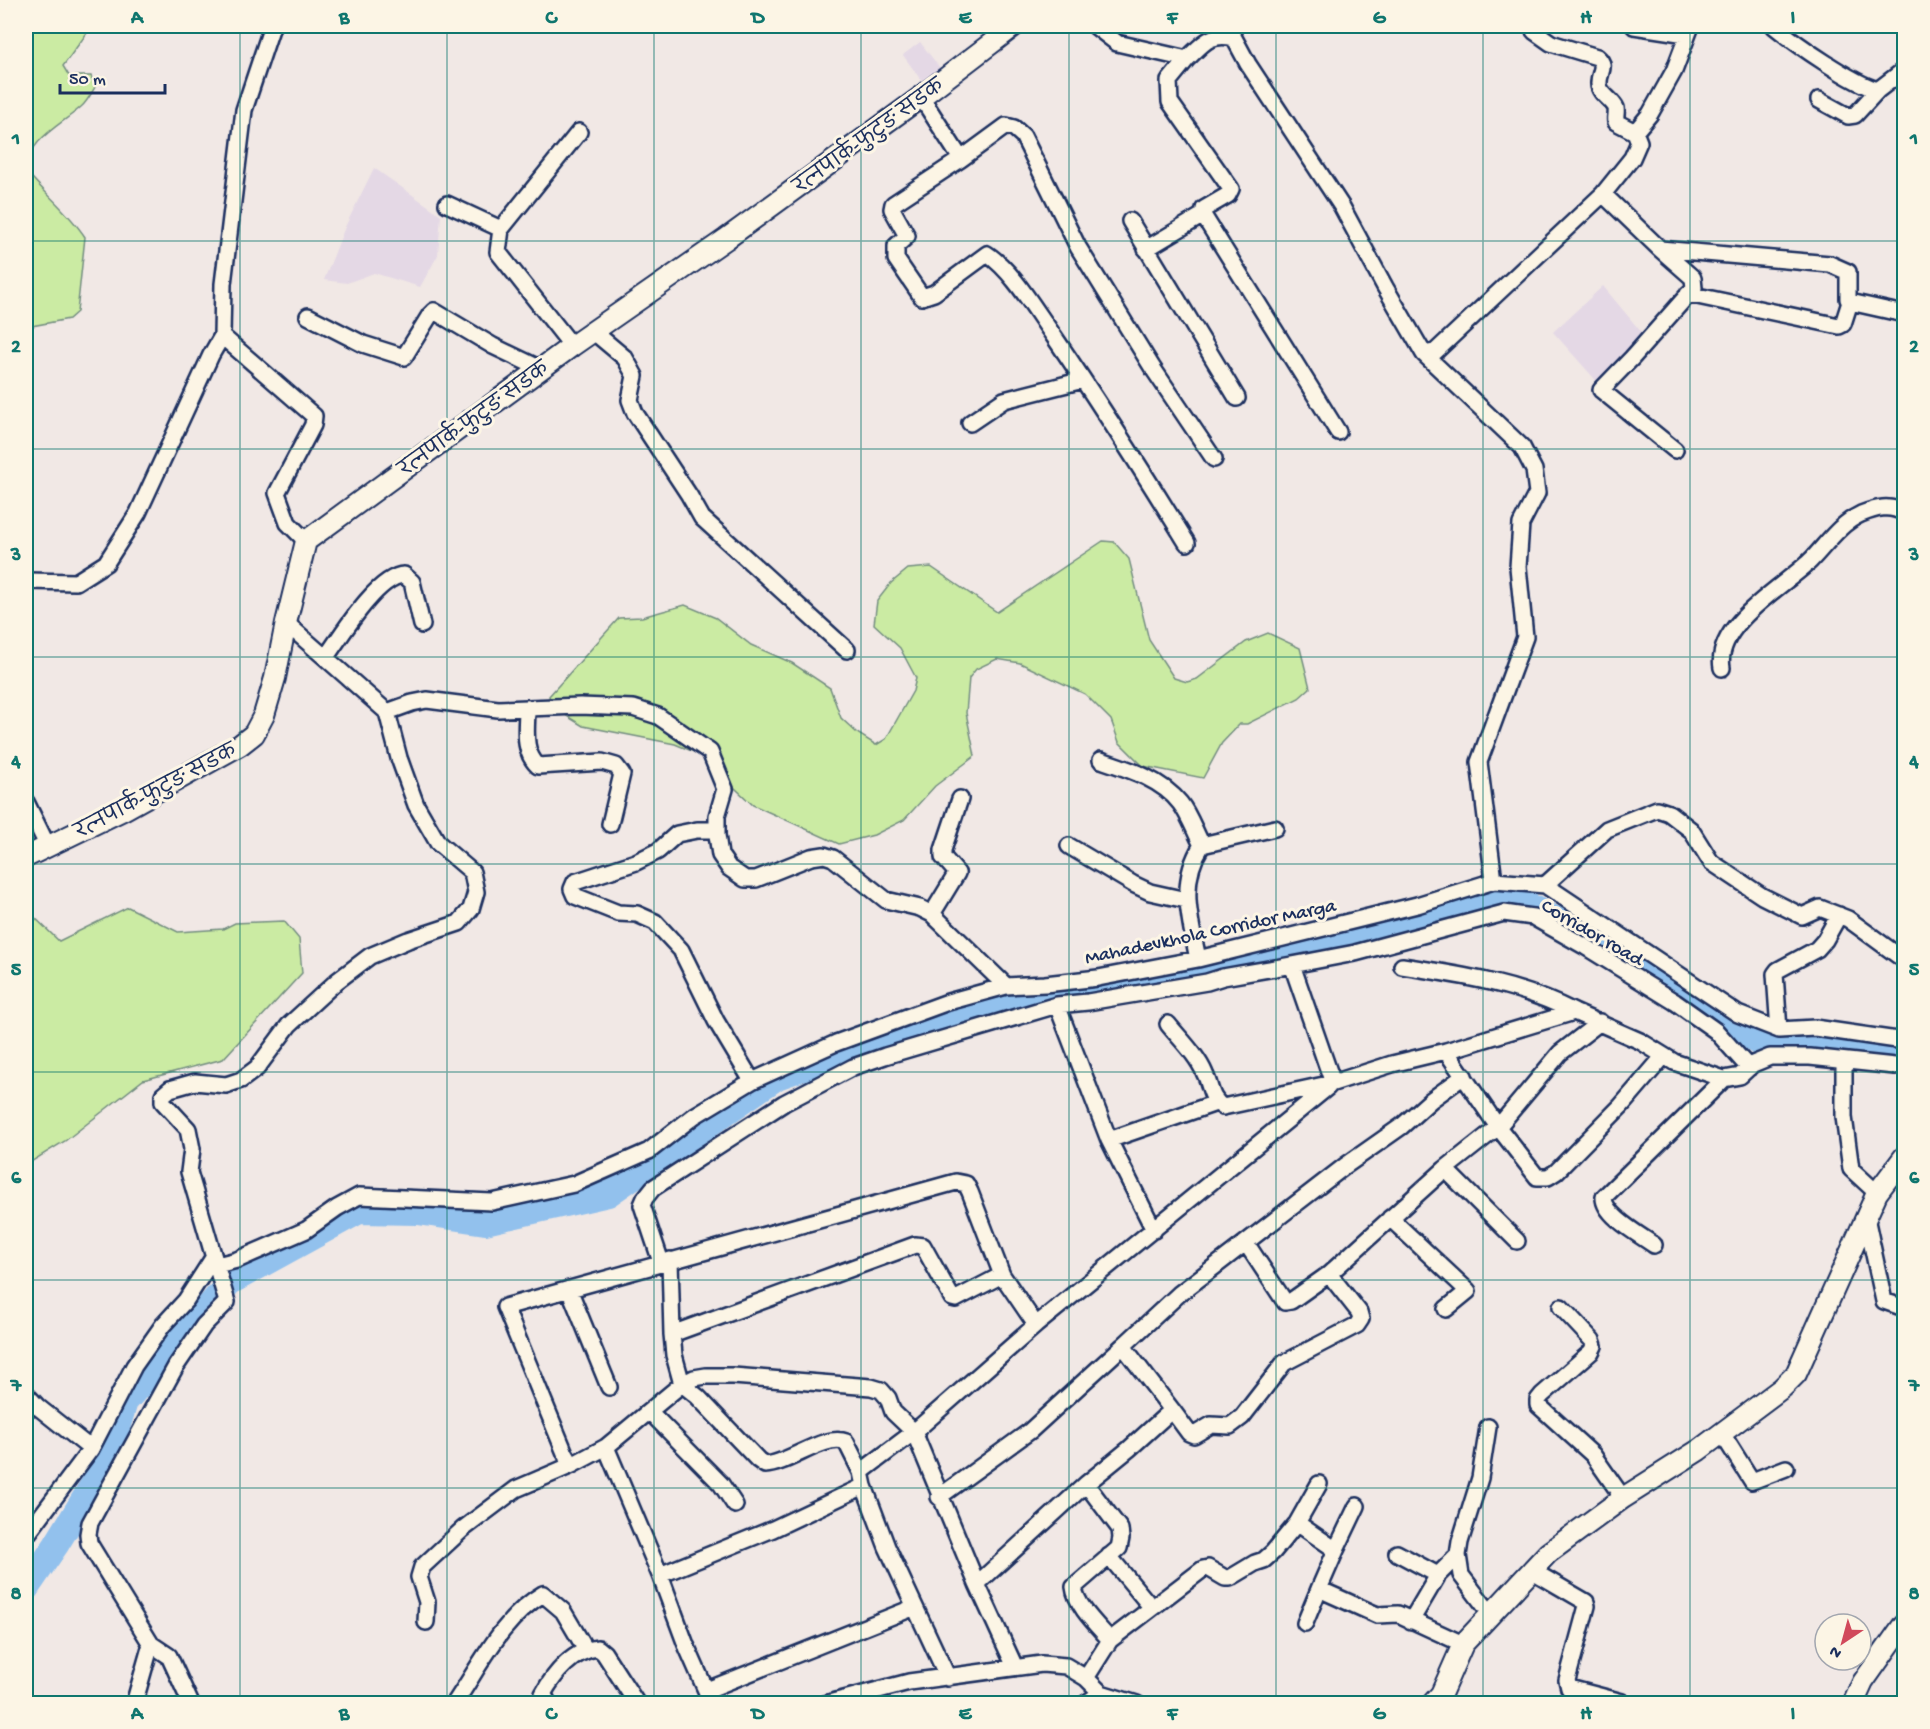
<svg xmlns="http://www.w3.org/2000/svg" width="1930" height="1729" viewBox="0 0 1930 1729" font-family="'Gochi Hand','Playpen Sans Deva',sans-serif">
	<rect width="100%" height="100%" fill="#f1e8e5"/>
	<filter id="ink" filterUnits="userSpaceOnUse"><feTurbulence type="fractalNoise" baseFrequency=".0167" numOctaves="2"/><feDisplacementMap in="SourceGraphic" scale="12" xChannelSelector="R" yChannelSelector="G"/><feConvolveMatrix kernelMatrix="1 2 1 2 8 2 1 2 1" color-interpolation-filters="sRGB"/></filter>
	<g filter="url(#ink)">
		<path fill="#e4d8e5" d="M 920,42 L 943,72 L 926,87 L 903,55 Z
			M 374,168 L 441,215 L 438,255 L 420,287 L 374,273 L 347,283 L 324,280 L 345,227 Z
			M 1603,286 L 1647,339 L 1601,386 L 1553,332 Z"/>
		<path fill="#cbeba3" stroke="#738d80" stroke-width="1.5" d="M 26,26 L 92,26 L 63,66 L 69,76 L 91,76 L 95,87 C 91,94 87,102 81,107 C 61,125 27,140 26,171 C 45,194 69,212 85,237 L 77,312 L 69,319 L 26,327 Z
			M 1103,541 L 1114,542 L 1129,559 L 1149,640 L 1174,678 L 1187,682 L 1197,679 L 1246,642 L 1268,633 L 1300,648 L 1310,688 L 1299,698 L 1247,724 L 1240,724 L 1222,743 L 1203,778 L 1143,766 L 1119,742 L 1111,720 L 1085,694 L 1020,663 L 997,659 L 976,669 L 969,678 L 966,713 L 975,756 L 935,786 L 904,820 L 874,835 L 839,844 L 753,805 L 699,754 L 675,744 L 583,726 L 552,707 L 549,696 L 619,618 L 642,617 L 685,605 L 716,618 L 751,645 L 792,663 L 830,688 L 841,718 L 857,733 L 876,745 L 886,739 L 913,691 L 916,678 L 900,648 L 874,624 L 877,601 L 891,583 L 908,569 L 931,567 L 997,612 Z
			M 128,907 L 178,932 L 223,929 L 235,923 L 284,921 L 299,939 L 302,973 L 223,1059 L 143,1080 L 65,1141 L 26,1165 L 26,909 L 59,941 Z"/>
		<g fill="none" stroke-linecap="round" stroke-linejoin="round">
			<path stroke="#92c1ed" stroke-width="26" d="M 26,1589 L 56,1545 L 106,1463 L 125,1402 L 230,1282 L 359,1211 L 418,1212 L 485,1222 L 608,1194 L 777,1077 L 922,1025 L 1001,999 L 1031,1000 L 1284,955 L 1369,935 L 1419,916 L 1514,898 L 1603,944 L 1688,994 L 1762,1045 L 1904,1056"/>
			<g stroke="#1b2f5e" stroke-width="20">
				<path id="minor" d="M 272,26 L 244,110 L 223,284 L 222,336 L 314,416 L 313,425 L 277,493 L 288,523 L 306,541
					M 1095,26 L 1117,43 L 1187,59 C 1203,44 1210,32 1234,38 L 1248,64 L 1342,207 L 1385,287 L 1424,354 L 1435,352 L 1603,194 L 1660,249 L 1830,264 L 1848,272 L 1848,299 L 1850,302 L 1904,314
					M 1634,26 L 1686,34
					M 1774,26 C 1795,43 1853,84 1878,90 L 1904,70
					M 1534,31 L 1551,43 L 1597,57 C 1608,66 1598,73 1599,84 C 1599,94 1612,99 1616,108 C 1617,113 1615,117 1616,122 L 1635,132 L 1639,142 L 1632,158 L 1603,194
					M 1187,59 L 1169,81 L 1170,102 L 1231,189 L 1228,195 L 1204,209 L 1203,215 L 1338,432
					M 921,97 L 961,159 L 893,204 L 892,209 L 907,236 L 896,246 L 896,259 L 922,297 L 934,293 L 987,254 C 1013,271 1035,310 1053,335 C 1100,404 1144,473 1187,543
					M 1819,100 L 1848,116 L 1855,115 L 1878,90
					M 1635,132 L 1650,114 L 1674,71 L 1691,26
					M 961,159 L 1006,126 L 1014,128 L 1023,136 L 1078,247 L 1152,367 L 1214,459
					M 447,204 L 501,229 L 498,252 L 572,346
					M 1130,221 L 1237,398
					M 501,229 L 579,132
					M 1146,249 L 1203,215
					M 1660,249 L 1693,278 L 1694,288 L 1632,358 L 1601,390 L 1675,450
					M 1688,294 L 1839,326 L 1843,324 L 1850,302
					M 308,316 L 363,344 L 404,357 L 430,315 L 434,311 L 493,346 L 541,369
					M 594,332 L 625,358 L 635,376 L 630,400 L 635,413 L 689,495 L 702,518 L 847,650
					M 1424,354 L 1522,447 L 1534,470 L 1537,493 L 1521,524 L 1518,567 L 1525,637 L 1479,762 L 1494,881
					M 970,423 L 1004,400 L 1083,380
					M 26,581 L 76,582 L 106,563 L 138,513 L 211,355 L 222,336
					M 326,657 C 341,636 377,576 404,575 L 412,582 L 422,625
					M 1722,668 C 1714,625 1783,587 1810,561 C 1826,545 1839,524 1861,514 C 1876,508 1890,504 1904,513
					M 527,708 C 527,728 522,751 538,766 L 602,762 L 616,766 L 622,774 L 610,824
					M 387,712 L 412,703 L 427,700 L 498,709 L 580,706 L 633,708 L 658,716 L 710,752 L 725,789 L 717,816 L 717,835 L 720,855 L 729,868 L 745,879 L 756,879 L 811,857 L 824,855 L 833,858 L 886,900 L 920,908 L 932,914 L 1006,986
					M 1101,760 C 1128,769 1161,779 1180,803 C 1189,814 1195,832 1202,845
					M 26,802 L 48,847
					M 717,830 L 697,830 L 677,834 L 658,851 L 636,862 L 575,882 L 572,889 L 575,896 L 618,913 L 637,914 L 655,922 L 681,950 L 716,1021 L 752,1081
					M 1069,846 L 1133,884 L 1150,892 L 1186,900
					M 1545,885 L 1607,829 L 1657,809 L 1669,813 L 1691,830 L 1711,862 L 1762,896 L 1802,916 L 1820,908 L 1848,919 L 1904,960
					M 932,914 L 957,873 L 943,857 L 943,850 L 960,799
					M 1198,959 C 1190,919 1178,882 1202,845 L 1275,828
					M 1292,965 L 1355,953 L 1504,913 L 1533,917 L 1586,947 L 1675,1002 L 1716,1031 L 1749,1068
					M 1402,966 C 1461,975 1520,984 1574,1012
					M 1057,1005 L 1109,1140 L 1154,1230
					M 1600,1022 L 1560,1053 L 1498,1127 L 1537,1177 L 1548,1177 L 1556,1172 L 1621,1106 L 1663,1057
					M 1168,1024 C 1180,1039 1197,1055 1205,1074 C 1211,1086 1210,1099 1223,1107 L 1333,1083 L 1392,1064 L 1446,1051 L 1498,1127 L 1445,1169 L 1329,1274 L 1359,1312 L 1361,1319 L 1357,1325 L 1284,1363 L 1242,1417 L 1230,1426 L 1211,1425 L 1194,1435 L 1189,1433 L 1172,1410
					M 1779,1030 L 1775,974 L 1778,970 L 1817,949 L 1825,940 L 1839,915
					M 1446,1051 L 1574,1012 L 1640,1041 L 1674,1062 L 1724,1079 L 1740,1076 L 1753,1064 L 1770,1057 L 1810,1057 L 1904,1067
					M 1844,1061 L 1844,1117 L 1851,1169 L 1877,1193
					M 1109,1140 L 1216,1103
					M 1445,1169 L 1517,1241
					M 1866,1217 L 1884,1301 L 1904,1308
					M 1390,1218 L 1468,1291 L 1446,1309
					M 1246,1243 L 1285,1302 L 1291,1301 L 1329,1274
					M 1654,1245 C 1640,1235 1603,1215 1604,1197 L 1724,1079
					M 670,1260 L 672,1334
					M 661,1262 L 642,1205 L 645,1198 L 653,1188 L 784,1103 L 853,1067 L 885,1056 L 1057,1005 L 1088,1002 L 1207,982 L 1223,977 L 1292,965 L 1333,1083
					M 217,1265 L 237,1260 L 306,1230 L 337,1208 L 359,1196 L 492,1202 L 574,1184 L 649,1151 L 694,1116 L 752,1081 L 836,1043 L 948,1002 L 1006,986 L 1045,984 L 1098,978 L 1198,959 L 1417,905 L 1494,881 L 1545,885 L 1738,1014 L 1779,1030 L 1815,1028 L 1904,1041
					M 569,1289 L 609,1387
					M 1561,1307 L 1592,1340 L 1594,1346 L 1591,1352 L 1542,1395 L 1538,1400 L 1538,1405 L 1593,1455 L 1623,1498
					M 1123,1346 L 1179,1294 L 1345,1166 L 1402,1126 L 1431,1100 L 1464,1076
					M 26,1394 L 38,1407 L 91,1449
					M 650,1412 L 721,1484 L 735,1505
					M 1488,1427 L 1480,1478 L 1460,1542 L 1458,1555 L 1461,1575 L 1490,1613
					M 1721,1432 L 1752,1481 L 1786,1468
					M 606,1447 L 660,1575 L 686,1645 L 712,1704
					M 861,1472 L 914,1432 L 1036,1325 L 1328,1087
					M 1086,1484 L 1120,1529 L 1121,1538 L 1119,1548 L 1074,1587 C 1076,1606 1098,1626 1110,1640
					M 939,1497 L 1030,1431 L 1123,1346 L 1172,1410 L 1129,1449 L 1086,1484 L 977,1584
					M 1297,1523 L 1319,1484
					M 26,1536 L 91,1449 L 134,1366 L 163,1325 L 186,1300 L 213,1258
					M 1336,1550 L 1357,1506
					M 1397,1553 L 1438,1575
					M 1109,1556 L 1152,1608
					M 1531,1570 L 1586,1602 L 1587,1606 L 1567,1680 L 1569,1688 L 1622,1702
					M 660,1575 L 773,1529 L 864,1486
					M 1411,1621 L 1438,1575 L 1458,1555
					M 426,1622 L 427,1602 L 419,1577 L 422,1567 L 463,1529 L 516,1489 L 572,1465
					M 1305,1623 L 1319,1589
					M 151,1644 L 169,1656 L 191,1704
					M 1015,1667 L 977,1584 L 914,1432 L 893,1412 L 888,1398 L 881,1390 L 871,1387 L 733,1376 L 706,1376 L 694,1378 L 682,1384 L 606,1447 L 572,1465 L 565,1453 L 505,1307 L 956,1182 L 966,1184 L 970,1192 L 1002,1275 L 1036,1325
					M 948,1678 L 887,1547 L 864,1486 L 861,1472 L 846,1442 C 825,1433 789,1464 765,1465 L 758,1460 L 698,1397 L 682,1384 L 674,1355 L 672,1334 L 915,1245 L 923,1246 L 952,1298 L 956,1299 L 1002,1275
					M 1086,1678 L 1110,1640 L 1203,1569 L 1208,1568 L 1225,1578 L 1230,1578 L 1255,1563 L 1264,1560 L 1273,1552 L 1297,1523 L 1336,1550 L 1319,1589 L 1377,1615 L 1398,1614 L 1463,1644
					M 707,1690 L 915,1607
					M 134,1704 L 151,1644 L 89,1543 L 88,1534 L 90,1523 L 176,1366 L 204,1325 L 227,1302 L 189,1172 L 192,1149 L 188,1129 L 163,1102 L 163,1095 L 170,1089 L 195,1082 L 226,1085 L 241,1080 L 257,1068 L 289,1025 L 337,981 L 370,956 L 408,940 L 459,923 L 471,909 L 476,892 L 472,872 L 438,843 L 416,805 L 399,758 L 387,712 L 286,623
					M 454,1704 C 480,1666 502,1618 543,1594 L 563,1611 L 586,1650
					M 549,1704 L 543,1694 C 554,1674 573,1650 598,1648 L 604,1653 L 637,1704
					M 825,1704 L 909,1682 L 1042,1664 L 1066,1666 L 1086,1678 L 1101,1693
					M 1085,1704 L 1101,1693 L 1137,1704"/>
			</g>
			<g stroke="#1b2f5e" stroke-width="24">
				<path id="tertiary" d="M 26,857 L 123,810 L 240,745 L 254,734 L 264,715 L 275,678 L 286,623 L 306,541 L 572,346 L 726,239 L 921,97 L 1014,26
					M 1432,1704 L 1441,1694 L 1463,1644 L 1548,1553 L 1623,1498 L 1699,1450 L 1782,1388 L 1796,1374 L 1877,1193 L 1904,1157
					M 1853,1704 L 1863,1682 L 1904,1624"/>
			</g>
			<use href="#minor" stroke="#fcf5e5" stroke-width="15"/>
			<use href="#tertiary" stroke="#fcf5e5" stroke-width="20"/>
		</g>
	</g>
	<path fill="none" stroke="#0f766e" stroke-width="1.5" stroke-opacity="0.55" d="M 240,26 L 240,1704M 447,26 L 447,1704M 654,26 L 654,1704M 861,26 L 861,1704M 1069,26 L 1069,1704M 1276,26 L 1276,1704M 1483,26 L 1483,1704M 1690,26 L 1690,1704M 26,241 L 1904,241M 26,449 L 1904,449M 26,657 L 1904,657M 26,864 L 1904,864M 26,1072 L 1904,1072M 26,1280 L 1904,1280M 26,1488 L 1904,1488"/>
	<g text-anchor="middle" stroke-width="6" stroke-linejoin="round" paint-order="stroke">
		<g font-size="20" fill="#1b2f5e" stroke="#fcf5e5">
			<text transform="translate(868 135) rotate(-36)" y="7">रत्नपार्क-फुटुङ सडक</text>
			<text transform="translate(473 418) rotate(-36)" y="7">रत्नपार्क-फुटुङ सडक</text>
			<text transform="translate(155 790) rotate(-28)" y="7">रत्नपार्क-फुटुङ सडक</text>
			<text transform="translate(1210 930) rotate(-12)" y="7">Mahadevkhola Corridor Marga</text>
			<text transform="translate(1593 931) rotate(30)" y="7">Corridor road</text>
		</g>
	</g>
	<rect width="1930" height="1729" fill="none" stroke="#fcf5e5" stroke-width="66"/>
	<g transform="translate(1843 1642) rotate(216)"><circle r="28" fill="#fcf5e5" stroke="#a2a6af" stroke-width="1.5"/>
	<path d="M0-4.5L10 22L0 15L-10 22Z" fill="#d1495b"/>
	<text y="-9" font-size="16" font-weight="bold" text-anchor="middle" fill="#1b2f5e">N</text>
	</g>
	<path d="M60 84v9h105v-9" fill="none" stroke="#1b2f5e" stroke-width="3"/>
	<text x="69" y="84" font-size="18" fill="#1b2f5e" stroke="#fcf5e5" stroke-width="4.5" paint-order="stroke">50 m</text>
	<rect x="33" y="33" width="1864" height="1663" fill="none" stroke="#0f766e" stroke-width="2"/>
	<g font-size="20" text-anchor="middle" font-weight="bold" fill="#0f766e">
		<text x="137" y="23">A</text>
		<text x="344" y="23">B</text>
		<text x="551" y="23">C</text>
		<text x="758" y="23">D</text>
		<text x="965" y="23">E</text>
		<text x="1172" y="23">F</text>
		<text x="1379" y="23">G</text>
		<text x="1586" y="23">H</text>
		<text x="1793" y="23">I</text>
		<text x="16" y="144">1</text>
		<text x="1914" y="144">1</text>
		<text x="16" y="352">2</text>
		<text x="1914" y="352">2</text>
		<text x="16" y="560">3</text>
		<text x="1914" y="560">3</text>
		<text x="16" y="767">4</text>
		<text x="1914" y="767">4</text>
		<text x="16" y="975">5</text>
		<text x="1914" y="975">5</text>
		<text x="16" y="1183">6</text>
		<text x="1914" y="1183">6</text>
		<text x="16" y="1391">7</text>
		<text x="1914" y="1391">7</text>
		<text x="16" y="1599">8</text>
		<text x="1914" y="1599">8</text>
		<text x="137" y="1719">A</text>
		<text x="344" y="1719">B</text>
		<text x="551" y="1719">C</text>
		<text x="758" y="1719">D</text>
		<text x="965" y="1719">E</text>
		<text x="1172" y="1719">F</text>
		<text x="1379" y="1719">G</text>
		<text x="1586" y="1719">H</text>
		<text x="1793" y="1719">I</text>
	</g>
</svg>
